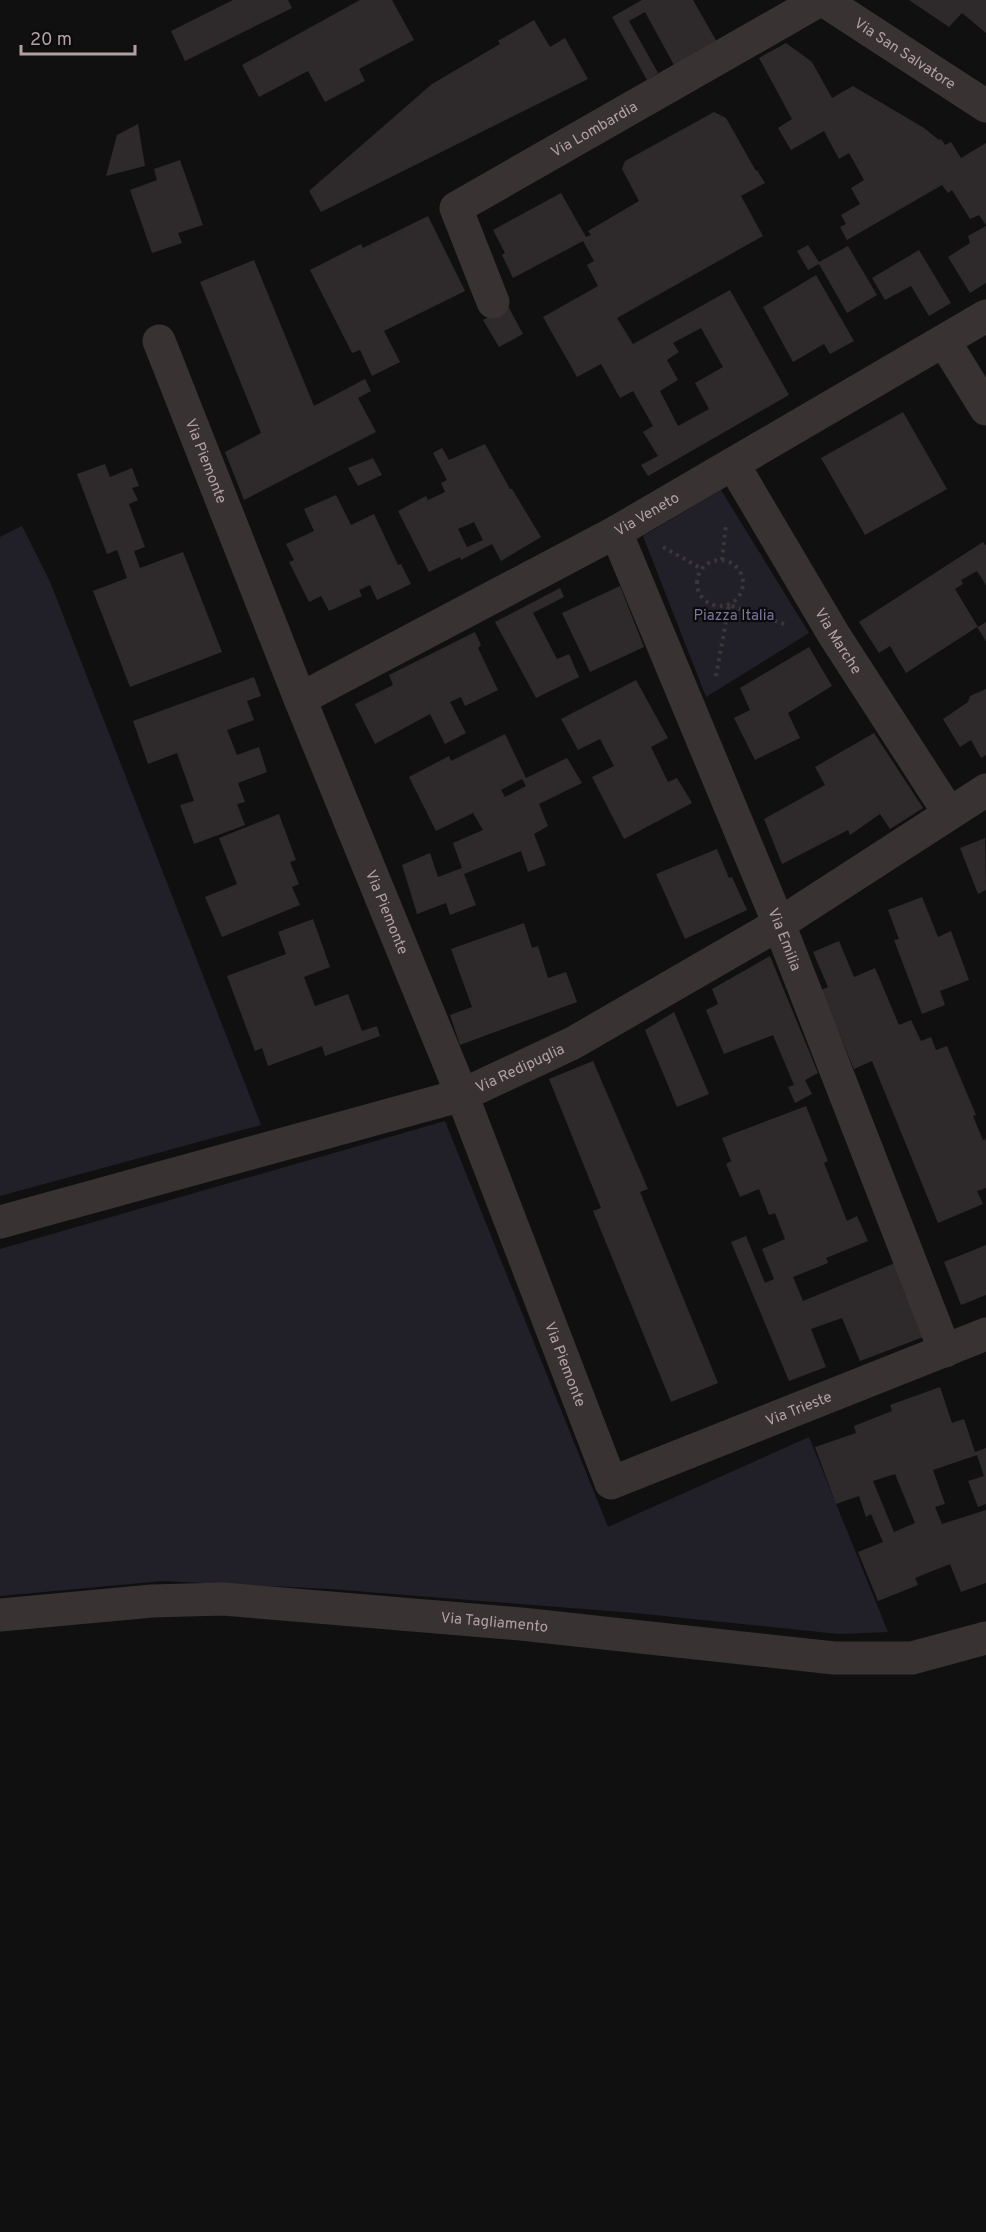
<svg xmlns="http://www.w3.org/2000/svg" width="986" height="2232" viewBox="0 0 986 2232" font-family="Overpass,sans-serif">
	<rect width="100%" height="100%" fill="#111010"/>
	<path fill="#212029" d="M 721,490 L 809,633 L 706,697 L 643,536 Z
		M 22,526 L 51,584 L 261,1125 L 0,1196 L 0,537 Z
		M 445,1121 L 608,1527 L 809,1437 L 888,1632 L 839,1634 L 635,1613 L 331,1589 L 163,1581 L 0,1596 L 0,1249 Z"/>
	<path fill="#2e2a2b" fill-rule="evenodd" d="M 233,0 L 288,0 L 292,8 L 185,61 L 171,31 Z
		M 360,0 L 392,0 L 414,40 L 359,69 L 365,81 L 325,102 L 308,71 L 259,97 L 242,65 Z
		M 642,0 L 693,0 L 717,42 L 674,65 L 645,12 L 629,21 L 658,73 L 647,80 L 612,17 Z
		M 909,0 L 986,0 L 986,33 L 962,13 L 949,27 Z
		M 534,20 L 550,47 L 565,38 L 588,79 L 321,212 L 309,191 L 432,84 L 500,44 L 498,41 Z
		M 786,43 L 812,62 L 832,98 L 853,86 L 924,128 L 939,140 L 941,139 L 945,145 L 951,142 L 961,158 L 986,143 L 986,225 L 979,215 L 970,219 L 952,190 L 948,193 L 942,185 L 847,240 L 840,227 L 846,224 L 841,215 L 860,204 L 851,188 L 864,180 L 849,153 L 839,159 L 824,131 L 791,150 L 778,128 L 792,119 L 759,58 Z
		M 714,112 L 726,118 L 756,171 L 757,170 L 765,183 L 741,196 L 763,236 L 617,318 L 633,344 L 730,290 L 789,395 L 648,476 L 641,465 L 658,456 L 643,432 L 653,426 L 633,391 L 620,398 L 601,364 L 577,377 L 543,317 L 598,286 L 587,265 L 594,261 L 583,241 L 513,278 L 502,255 L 505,253 L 493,230 L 561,193 L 586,237 L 591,235 L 588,231 L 639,201 L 622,169 L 625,161 ZM 701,328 L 723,367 L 695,383 L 709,409 L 678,426 L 660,391 L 678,380 L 667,360 L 679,352 L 673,343 Z
		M 138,124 L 145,166 L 106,176 L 117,135 Z
		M 180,160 L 203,225 L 178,233 L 182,243 L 152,253 L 130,190 L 157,180 L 154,169 Z
		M 428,216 L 465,291 L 384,331 L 400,362 L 372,376 L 360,350 L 352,353 L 310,270 L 361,244 L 363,248 Z
		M 986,226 L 986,283 L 970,293 L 948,257 L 970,243 L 968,236 Z
		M 808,245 L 819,262 L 848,246 L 877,295 L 847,313 L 819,264 L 808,270 L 797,251 Z
		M 919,250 L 951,303 L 929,316 L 911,286 L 885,300 L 872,278 Z
		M 254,260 L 314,406 L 365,379 L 371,391 L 358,398 L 376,432 L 244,500 L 225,452 L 261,433 L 200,282 Z
		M 816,275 L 854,341 L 830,354 L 824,344 L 793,362 L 763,307 Z
		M 508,306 L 523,334 L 499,347 L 483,320 Z
		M 903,412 L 947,489 L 865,535 L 821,458 Z
		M 485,444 L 510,489 L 512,489 L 541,537 L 501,561 L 492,544 L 461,560 L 460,557 L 429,572 L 398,511 L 426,496 L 428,500 L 445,492 L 441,483 L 447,480 L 433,453 L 442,448 L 449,460 ZM 474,522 L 483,540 L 467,547 L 458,529 Z
		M 373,458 L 382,475 L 358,486 L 348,468 Z
		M 105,464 L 110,477 L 132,468 L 139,486 L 132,488 L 138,500 L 129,504 L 145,547 L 134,551 L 140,568 L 183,552 L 222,652 L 130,687 L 93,591 L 127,578 L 117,550 L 107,554 L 77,474 Z
		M 336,495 L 351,525 L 374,514 L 398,565 L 401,564 L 411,584 L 377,600 L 370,585 L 359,590 L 362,596 L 329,611 L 321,596 L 309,602 L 289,562 L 294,560 L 286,544 L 314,531 L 304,509 Z
		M 983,542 L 986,546 L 986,585 L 977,571 L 961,580 L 963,584 L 955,589 L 978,627 L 986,622 L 986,641 L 977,627 L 906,673 L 890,646 L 879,653 L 859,622 Z
		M 620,586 L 644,647 L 590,672 L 562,613 Z
		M 560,588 L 564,597 L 533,613 L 557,659 L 569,654 L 579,677 L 536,698 L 495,622 Z
		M 475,632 L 481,645 L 478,648 L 498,690 L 465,706 L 461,697 L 450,702 L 466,733 L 445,744 L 430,714 L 375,744 L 355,704 L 393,685 L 389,675 Z
		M 809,647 L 832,686 L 788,713 L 800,738 L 755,760 L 734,718 L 750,710 L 740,688 Z
		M 254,677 L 261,696 L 247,701 L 254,720 L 227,730 L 237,755 L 259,747 L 267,772 L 238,783 L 245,802 L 237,804 L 245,825 L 194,844 L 180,805 L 194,801 L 177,753 L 148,764 L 133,721 Z
		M 636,680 L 668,738 L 651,747 L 668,782 L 677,778 L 692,803 L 624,839 L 592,777 L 614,766 L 600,739 L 578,750 L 561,719 Z
		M 986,689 L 986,755 L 981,758 L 971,740 L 960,747 L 943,719 L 968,702 L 970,696 Z
		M 874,733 L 923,808 L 890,829 L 880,814 L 850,835 L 848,830 L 782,864 L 764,819 L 825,785 L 815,767 Z
		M 505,734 L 526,778 L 567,758 L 582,783 L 539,804 L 548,826 L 534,834 L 546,865 L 528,872 L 521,851 L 464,874 L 476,905 L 450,915 L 446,903 L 417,914 L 402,865 L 430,853 L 438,877 L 462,868 L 453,843 L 483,830 L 473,813 L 436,831 L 409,777 L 449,756 L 451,761 ZM 522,779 L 526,786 L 505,797 L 501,790 Z
		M 279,814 L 296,860 L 290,862 L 299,884 L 292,887 L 300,905 L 222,937 L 205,897 L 237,884 L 219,838 Z
		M 985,838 L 986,890 L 978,894 L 960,848 Z
		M 717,849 L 729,878 L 732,877 L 747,910 L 685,939 L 656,874 Z
		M 922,897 L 938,937 L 951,931 L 969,980 L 940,991 L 945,1005 L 922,1014 L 894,940 L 899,939 L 888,910 Z
		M 313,919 L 330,967 L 304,977 L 315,1006 L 348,994 L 362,1031 L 377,1026 L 380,1036 L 325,1056 L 322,1046 L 268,1066 L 262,1048 L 255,1051 L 227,976 L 286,954 L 278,932 Z
		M 524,923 L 532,948 L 538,946 L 548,978 L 566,972 L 577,1002 L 460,1045 L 450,1015 L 472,1007 L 451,949 Z
		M 839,941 L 854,977 L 875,968 L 899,1025 L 911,1020 L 921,1041 L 931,1037 L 936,1050 L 947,1046 L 976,1115 L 973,1116 L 983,1140 L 985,1139 L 986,1142 L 986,1188 L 977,1191 L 983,1204 L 938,1223 L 872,1061 L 854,1069 L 821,990 L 828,987 L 813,952 Z
		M 770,956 L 818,1073 L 805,1080 L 812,1094 L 795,1103 L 788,1087 L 794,1085 L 773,1035 L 724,1054 L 706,1010 L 718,1004 L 712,989 Z
		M 674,1012 L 709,1094 L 677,1107 L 645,1030 Z
		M 593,1061 L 648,1189 L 640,1192 L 718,1383 L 671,1402 L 593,1211 L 601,1208 L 549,1079 Z
		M 806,1106 L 828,1161 L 824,1163 L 847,1221 L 857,1216 L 868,1241 L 826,1258 L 828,1263 L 793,1277 L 803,1301 L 895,1263 L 926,1336 L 860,1361 L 842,1318 L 811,1329 L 826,1367 L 789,1381 L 731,1242 L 746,1236 L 765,1283 L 774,1279 L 762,1249 L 785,1239 L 775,1213 L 769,1215 L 759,1189 L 740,1197 L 726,1164 L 731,1161 L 722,1138 Z
		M 986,1245 L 986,1295 L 961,1305 L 944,1262 Z
		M 940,1387 L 952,1423 L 964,1419 L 975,1452 L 986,1448 L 986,1504 L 978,1507 L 968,1481 L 984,1476 L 977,1455 L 933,1470 L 945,1504 L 935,1507 L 942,1524 L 986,1510 L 986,1583 L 961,1592 L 950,1564 L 915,1578 L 918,1585 L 878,1601 L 858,1552 L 883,1542 L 871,1514 L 866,1517 L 859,1496 L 836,1504 L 815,1447 L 856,1433 L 854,1426 L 892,1411 L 890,1405 ZM 895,1474 L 915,1523 L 894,1532 L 873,1481 Z"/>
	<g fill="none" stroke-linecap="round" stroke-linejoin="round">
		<path stroke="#3d3638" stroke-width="4" stroke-dasharray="3 4.5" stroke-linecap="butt" d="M 663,547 L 702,569
			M697 583a23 23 0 1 1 46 0a23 23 0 1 1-46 0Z
			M 722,560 L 726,525
			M 716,676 L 729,605 L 784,624"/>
		<g stroke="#383233" stroke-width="33">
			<path id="s1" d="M 493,302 L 456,208 L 820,0"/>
			<path id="s2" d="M 159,341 L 300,699 L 462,1095 L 611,1483 L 986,1334"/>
			<path d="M 944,341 L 986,409"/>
			<path id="s3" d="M 733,464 L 834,635 L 949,813"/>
			<path id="s4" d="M 616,532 L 779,924 L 945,1351"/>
			<path id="s5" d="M 300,699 L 616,532 L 986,316"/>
			<path id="s6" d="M 0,1222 L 462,1095 L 573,1043 L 779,924 L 986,790"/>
			<path id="s7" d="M 0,1615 L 152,1601 L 223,1599 L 521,1624 L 834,1658 L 912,1658 L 986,1638"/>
		</g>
		<path stroke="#383233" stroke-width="33" id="s8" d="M 823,0 L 986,106"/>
	</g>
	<g text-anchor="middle" stroke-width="4.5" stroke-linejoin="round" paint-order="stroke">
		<g font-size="15" fill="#b3a0a4" stroke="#0c0b0b">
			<text dy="5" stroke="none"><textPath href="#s8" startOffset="98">Via San Salvatore</textPath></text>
			<text dy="5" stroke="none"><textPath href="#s1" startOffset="260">Via Lombardia</textPath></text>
			<text dy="5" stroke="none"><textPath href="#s2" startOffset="129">Via Piemonte</textPath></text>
			<text dy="5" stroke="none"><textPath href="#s5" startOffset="393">Via Veneto</textPath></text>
			<text dy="5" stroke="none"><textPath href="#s3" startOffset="206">Via Marche</textPath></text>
			<text dy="5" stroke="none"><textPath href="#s2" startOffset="615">Via Piemonte</textPath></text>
			<text dy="5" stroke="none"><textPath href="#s4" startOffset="441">Via Emilia</textPath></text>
			<text dy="5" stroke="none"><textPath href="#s6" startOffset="543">Via Redipuglia</textPath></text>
			<text dy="5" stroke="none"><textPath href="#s2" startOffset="1101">Via Piemonte</textPath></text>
			<text dy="5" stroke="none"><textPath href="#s2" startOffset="1430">Via Trieste</textPath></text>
			<text dy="5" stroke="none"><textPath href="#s7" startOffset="496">Via Tagliamento</textPath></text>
		</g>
		<g font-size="15" fill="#7b75a0" stroke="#0c0b0b">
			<text x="734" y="620">Piazza Italia</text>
		</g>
	</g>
	<path d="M21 45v9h114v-9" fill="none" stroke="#b3a0a4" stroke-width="3"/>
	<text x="30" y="45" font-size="18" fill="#b3a0a4" stroke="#0c0b0b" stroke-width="4.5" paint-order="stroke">20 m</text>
</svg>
